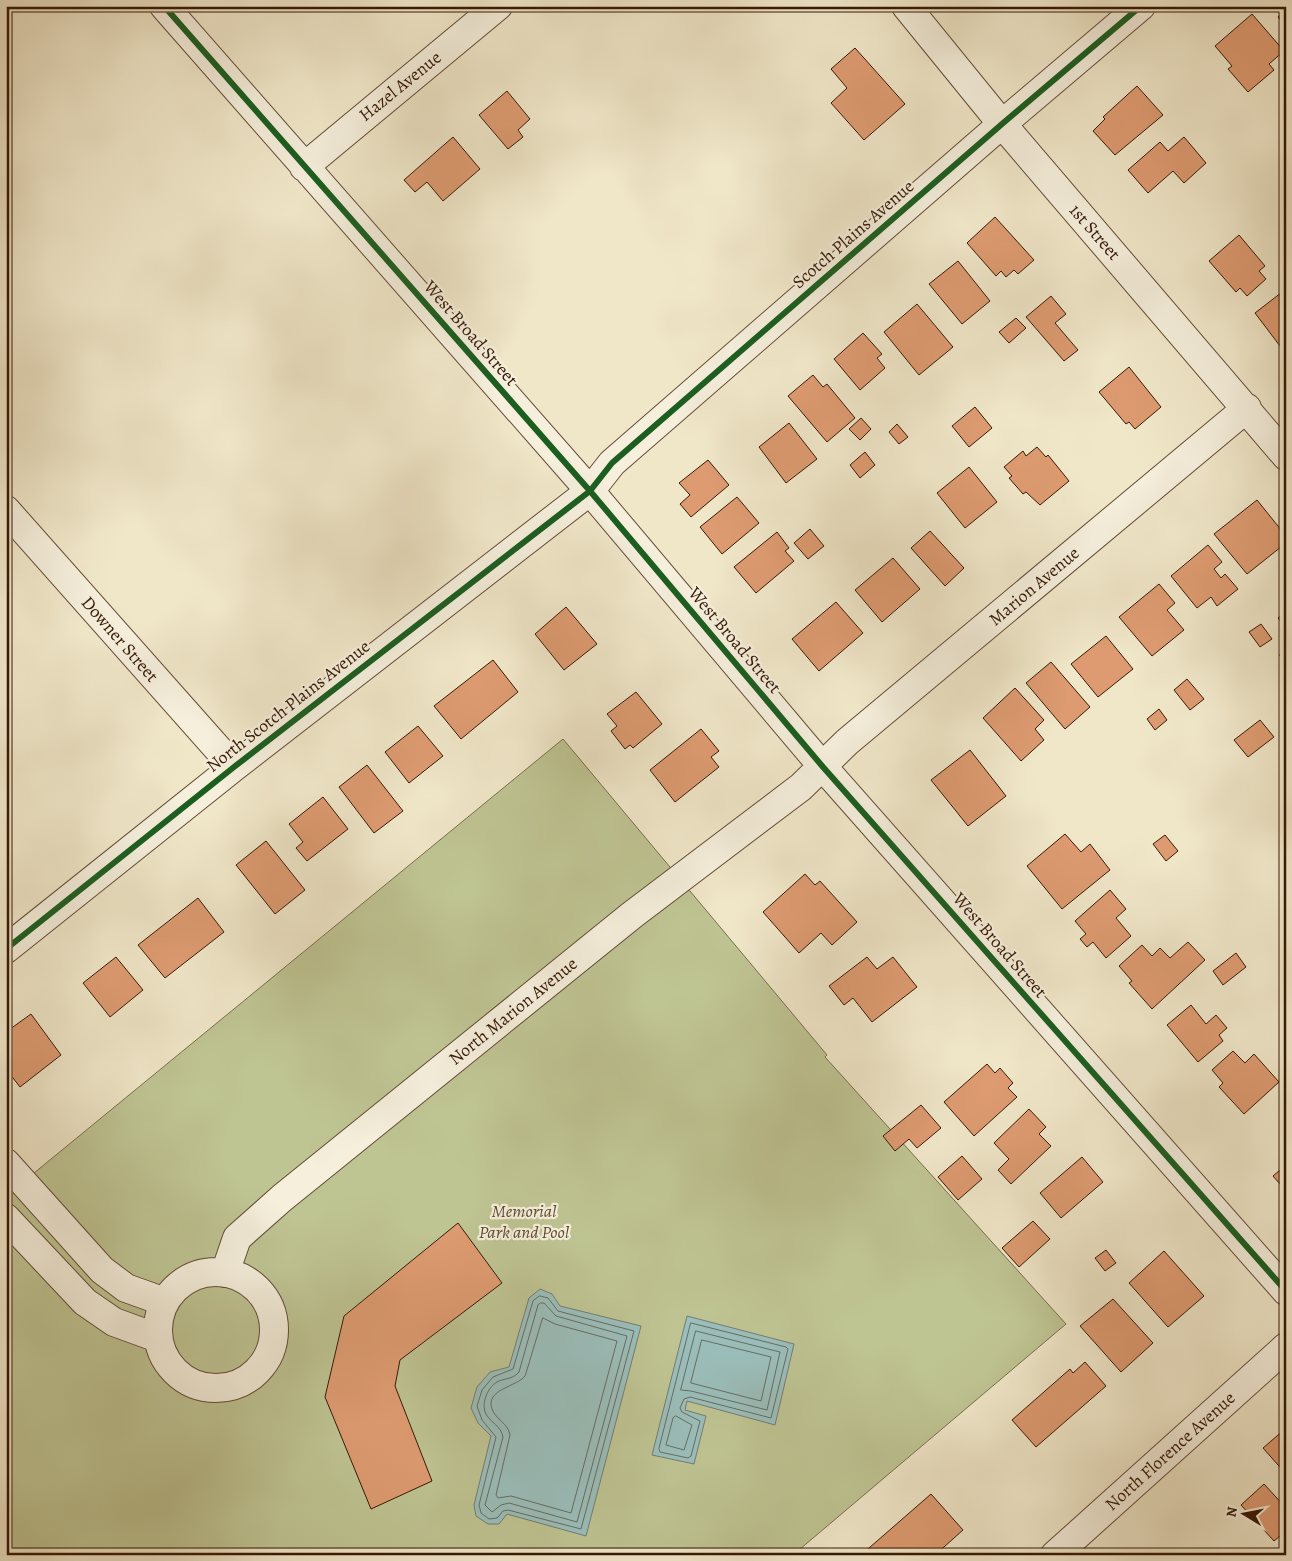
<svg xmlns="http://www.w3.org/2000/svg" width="1292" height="1561" viewBox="0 0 1292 1561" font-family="Alegreya,serif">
	<rect width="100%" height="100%" fill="#f0e7c9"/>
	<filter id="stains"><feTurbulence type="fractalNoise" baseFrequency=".004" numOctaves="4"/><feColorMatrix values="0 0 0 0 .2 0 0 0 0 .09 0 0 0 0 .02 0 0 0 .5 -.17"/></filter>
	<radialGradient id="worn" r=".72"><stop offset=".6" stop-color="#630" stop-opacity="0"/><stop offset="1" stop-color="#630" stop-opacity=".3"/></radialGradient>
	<path fill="#bfc493" stroke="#7a6e4c" d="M 563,739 L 827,1055 L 825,1057 L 1066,1324 L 793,1555 L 6,1555 L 6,1196 Z"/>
	<path fill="#9bbfbc" stroke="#737d73" d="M 540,1289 L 552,1294 L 560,1306 L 641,1326 L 586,1536 L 507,1514 L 499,1524 L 488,1524 L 476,1516 L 474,1505 L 491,1436 L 478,1423 L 471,1408 L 477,1387 L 490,1372 L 509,1367 L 529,1298 Z
		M 687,1316 L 794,1344 L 775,1425 L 687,1401 L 685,1410 L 706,1416 L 694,1464 L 652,1455 Z"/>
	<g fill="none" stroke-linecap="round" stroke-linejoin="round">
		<path stroke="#686c61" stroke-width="1" d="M 540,1296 L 548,1298 L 558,1311 L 634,1331 L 581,1529 L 508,1510 L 503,1511 L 497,1518 L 489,1519 L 481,1513 L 479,1505 L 496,1437 L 482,1420 L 477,1406 L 482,1390 L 493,1377 L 513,1369 L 533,1301 Z
			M 541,1303 L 544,1303 L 556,1316 L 627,1336 L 577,1522 L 509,1503 L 501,1505 L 492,1512 L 485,1505 L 503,1437 C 501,1426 491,1423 486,1414 C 481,1404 487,1388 497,1382 C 504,1378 512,1380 519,1372 L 538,1305 Z
			M 543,1318 L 555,1324 L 617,1341 L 571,1513 L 511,1496 L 498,1498 L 496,1495 L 510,1435 C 508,1423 496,1420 492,1409 C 485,1389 517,1387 525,1376 Z
			M 691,1323 L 786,1347 L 788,1349 L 771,1418 L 690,1397 L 684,1399 L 680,1408 L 682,1412 L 700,1421 L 691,1456 L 688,1458 L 660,1452 L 659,1449 Z
			M 696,1331 L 780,1352 L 767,1410 L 691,1391 L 681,1390 Z
			M 702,1340 L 771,1357 L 761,1401 L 691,1383 Z
			M 676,1416 L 692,1425 L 684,1450 L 666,1445 L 673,1418 Z"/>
	</g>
	<path fill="#de9b71" stroke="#361906" d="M 1286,10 L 1286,27 L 1278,17 Z
		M 1252,14 L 1284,51 L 1269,64 L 1274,70 L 1248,92 L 1228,69 L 1232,66 L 1215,46 Z
		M 855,48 L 905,104 L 864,140 L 831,103 L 847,88 L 831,69 Z
		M 1137,86 L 1163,115 L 1115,155 L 1093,131 L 1105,119 L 1103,117 Z
		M 507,91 L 530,119 L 518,130 L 523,137 L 508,149 L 479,115 Z
		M 453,137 L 480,169 L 443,201 L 427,182 L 415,192 L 404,180 Z
		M 1184,137 L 1206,163 L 1184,183 L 1173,171 L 1148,193 L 1128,170 L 1160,142 L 1168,151 Z
		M 995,217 L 1034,260 L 1018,274 L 1014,270 L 1006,277 L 1001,271 L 996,276 L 967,243 Z
		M 1239,235 L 1265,266 L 1259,271 L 1266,279 L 1247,296 L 1240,288 L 1236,292 L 1209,261 Z
		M 958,261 L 990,301 L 962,324 L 929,284 Z
		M 1286,289 L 1286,348 L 1283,350 L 1255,313 Z
		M 1051,296 L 1066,314 L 1055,323 L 1078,350 L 1064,361 L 1026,317 Z
		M 917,304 L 953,347 L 919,375 L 884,332 Z
		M 1016,318 L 1026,328 L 1009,343 L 999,332 Z
		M 863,333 L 882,354 L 877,358 L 885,368 L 860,390 L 834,359 Z
		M 1129,367 L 1161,407 L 1135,429 L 1129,422 L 1126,424 L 1099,392 Z
		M 813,375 L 823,387 L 827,384 L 855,418 L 827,442 L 788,396 Z
		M 975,407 L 992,428 L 969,447 L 952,426 Z
		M 861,418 L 871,429 L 860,440 L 849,429 Z
		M 789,423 L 817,459 L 786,483 L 759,447 Z
		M 897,424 L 908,437 L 899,444 L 889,432 Z
		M 1037,447 L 1046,457 L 1048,455 L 1069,481 L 1040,505 L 1026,492 L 1023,494 L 1009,478 L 1012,476 L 1004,467 L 1023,451 L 1026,456 Z
		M 865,452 L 875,465 L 860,478 L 850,465 Z
		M 708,460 L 729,485 L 691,517 L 680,504 L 690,495 L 679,483 Z
		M 969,467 L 997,502 L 965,528 L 937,493 Z
		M 737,497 L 759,523 L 722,554 L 700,527 Z
		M 1257,500 L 1286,536 L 1286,543 L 1247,574 L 1214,534 Z
		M 810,529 L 824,546 L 808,559 L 794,543 Z
		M 930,531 L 964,568 L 945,586 L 911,548 Z
		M 777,532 L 789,548 L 785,551 L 794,561 L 756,593 L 734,567 Z
		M 1208,545 L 1222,562 L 1214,569 L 1221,578 L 1225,574 L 1238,589 L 1217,606 L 1211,597 L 1197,608 L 1171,576 Z
		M 893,558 L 920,589 L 882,622 L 855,590 Z
		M 1159,584 L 1175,603 L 1167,610 L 1184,630 L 1152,656 L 1119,617 Z
		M 836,602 L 863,633 L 819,671 L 792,639 Z
		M 566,607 L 597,644 L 564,670 L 535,634 Z
		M 1286,611 L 1286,628 L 1278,618 Z
		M 1261,624 L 1272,639 L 1260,647 L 1249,632 Z
		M 1106,636 L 1133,669 L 1098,697 L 1071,664 Z
		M 1286,649 L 1286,663 L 1279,655 Z
		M 493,660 L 518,692 L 461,739 L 434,706 Z
		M 1051,662 L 1090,707 L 1065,729 L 1026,683 Z
		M 1187,679 L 1204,699 L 1190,710 L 1174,690 Z
		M 1015,688 L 1044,720 L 1035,729 L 1044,740 L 1021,761 L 983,718 Z
		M 636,692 L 662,724 L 633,748 L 630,745 L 625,749 L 611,731 L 617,726 L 607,714 Z
		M 1159,709 L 1167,720 L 1155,730 L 1147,719 Z
		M 1260,720 L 1274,737 L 1248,757 L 1234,740 Z
		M 418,726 L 443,756 L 409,783 L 385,752 Z
		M 701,729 L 719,751 L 711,757 L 719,767 L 675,802 L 650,770 Z
		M 970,750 L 1006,796 L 968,826 L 931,780 Z
		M 367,765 L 403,811 L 374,833 L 339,787 Z
		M 323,797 L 348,829 L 307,861 L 296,848 L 303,842 L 289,824 Z
		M 1065,834 L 1081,852 L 1090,844 L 1110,870 L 1062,909 L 1027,866 Z
		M 1165,835 L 1178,851 L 1166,861 L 1153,844 Z
		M 266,841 L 305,890 L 275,914 L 236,865 Z
		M 805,874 L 815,885 L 820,881 L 857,922 L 832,945 L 821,933 L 799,953 L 763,912 Z
		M 1110,890 L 1126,909 L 1116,918 L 1131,936 L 1106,958 L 1093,942 L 1087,947 L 1080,939 L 1086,934 L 1075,921 Z
		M 198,898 L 224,932 L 165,978 L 138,945 Z
		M 1188,942 L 1205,960 L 1152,1009 L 1129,983 L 1132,981 L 1119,966 L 1142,945 L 1152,956 L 1160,948 L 1170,958 Z
		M 1236,953 L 1246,967 L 1223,985 L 1213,971 Z
		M 116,957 L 143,990 L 110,1017 L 83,983 Z
		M 867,957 L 877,969 L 893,957 L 917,987 L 872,1022 L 853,998 L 844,1005 L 829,986 Z
		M 1191,1005 L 1206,1024 L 1216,1015 L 1227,1028 L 1219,1035 L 1223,1041 L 1198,1062 L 1167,1025 Z
		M 31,1014 L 61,1055 L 20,1087 L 6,1069 L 6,1032 Z
		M 1233,1051 L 1245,1063 L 1254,1054 L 1279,1082 L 1244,1114 L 1219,1087 L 1223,1083 L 1212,1070 Z
		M 987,1064 L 995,1073 L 1000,1068 L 1013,1083 L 1008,1088 L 1017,1097 L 974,1136 L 944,1102 Z
		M 921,1105 L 941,1128 L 917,1148 L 909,1139 L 895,1151 L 883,1136 Z
		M 1029,1109 L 1046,1127 L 1039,1134 L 1051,1146 L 1011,1184 L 998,1170 L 1009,1159 L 994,1143 Z
		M 962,1156 L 982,1179 L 958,1200 L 938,1177 Z
		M 1082,1157 L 1103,1182 L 1061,1218 L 1040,1193 Z
		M 1286,1165 L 1286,1191 L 1273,1176 Z
		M 1033,1221 L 1050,1239 L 1019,1267 L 1002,1248 Z
		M 458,1223 L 502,1283 L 400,1360 L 395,1386 L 432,1481 L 371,1509 L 325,1397 L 344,1316 Z
		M 1106,1250 L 1116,1263 L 1105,1271 L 1095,1258 Z
		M 1164,1251 L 1204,1296 L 1168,1327 L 1129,1283 Z
		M 1113,1299 L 1153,1343 L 1121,1372 L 1080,1326 Z
		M 1085,1362 L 1106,1386 L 1036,1447 L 1012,1420 L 1070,1369 L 1073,1373 Z
		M 1285,1429 L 1286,1430 L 1286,1474 L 1263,1448 Z
		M 1264,1484 L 1286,1508 L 1286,1531 L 1274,1541 L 1241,1505 Z
		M 931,1494 L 963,1530 L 935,1555 L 861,1555 Z"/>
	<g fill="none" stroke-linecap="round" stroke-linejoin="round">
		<g stroke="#644c37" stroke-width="30">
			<path id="minor" d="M 164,6 L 590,491 L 823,767 L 1286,1291
				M 906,6 L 1002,124 L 1286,456
				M 304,167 L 498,6
				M 6,510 L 234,767
				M 6,949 L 234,767 L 590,491 L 612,463 L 1002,124 L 1141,6
				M 6,1163 L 102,1270 L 126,1288 L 165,1302
				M 6,1218 L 85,1302 L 114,1322 L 158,1338
				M158 1330a58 58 0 1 1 116 0a58 58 0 1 1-116 0Z
				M 225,1273 L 237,1238 L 282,1198 L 632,915 L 801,787 L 847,742 L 1247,408
				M 1055,1555 L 1286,1347"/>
		</g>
		<use href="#minor" stroke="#f5efdc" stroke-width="28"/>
		<g stroke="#f5efdc" stroke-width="9">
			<path id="cycleway" d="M 164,6 L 590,491 L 823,767 L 1286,1291
				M 6,949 L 234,767 L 590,491 L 612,463 L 1002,124 L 1141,6"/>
		</g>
		<use href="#cycleway" stroke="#1b5e20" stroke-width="6"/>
	</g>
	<g text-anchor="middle" stroke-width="4.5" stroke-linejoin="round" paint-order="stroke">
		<g font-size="18" fill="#361906" stroke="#f5efdc">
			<text transform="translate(400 86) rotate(-39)" y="6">Hazel Avenue</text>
			<text transform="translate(1095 232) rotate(49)" y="6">1st Street</text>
			<text transform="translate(853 234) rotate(-41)" y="6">Scotch Plains Avenue</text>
			<text transform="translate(471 333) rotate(49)" y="6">West Broad Street</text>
			<text transform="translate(1034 586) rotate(-40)" y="6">Marion Avenue</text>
			<text transform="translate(120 639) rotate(49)" y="6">Downer Street</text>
			<text transform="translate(735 640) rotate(50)" y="6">West Broad Street</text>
			<text transform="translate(288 706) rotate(-38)" y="6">North Scotch Plains Avenue</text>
			<text transform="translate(1000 945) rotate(49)" y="6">West Broad Street</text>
			<text transform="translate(513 1011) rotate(-39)" y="6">North Marion Avenue</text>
			<text transform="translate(1170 1451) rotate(-42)" y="6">North Florence Avenue</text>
		</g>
		<g font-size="18" font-style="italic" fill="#5f4c30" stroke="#f5efdc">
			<text x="524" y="1217">Memorial<tspan x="524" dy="21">Park and Pool</tspan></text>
		</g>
	</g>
	<rect width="1292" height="1561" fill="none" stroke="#f0e7c9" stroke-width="25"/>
	<rect x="8" y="8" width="1277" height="1546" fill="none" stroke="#361906" stroke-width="2.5"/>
	<rect x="12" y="12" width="1267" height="1536" fill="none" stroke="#361906"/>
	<g transform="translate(1244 1514) rotate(280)" stroke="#f5efdc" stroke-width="4" paint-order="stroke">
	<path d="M0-4L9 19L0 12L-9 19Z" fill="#361906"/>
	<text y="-8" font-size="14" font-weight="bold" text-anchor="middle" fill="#361906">N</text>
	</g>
	<rect width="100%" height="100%" filter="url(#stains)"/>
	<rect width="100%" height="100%" fill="url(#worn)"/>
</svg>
